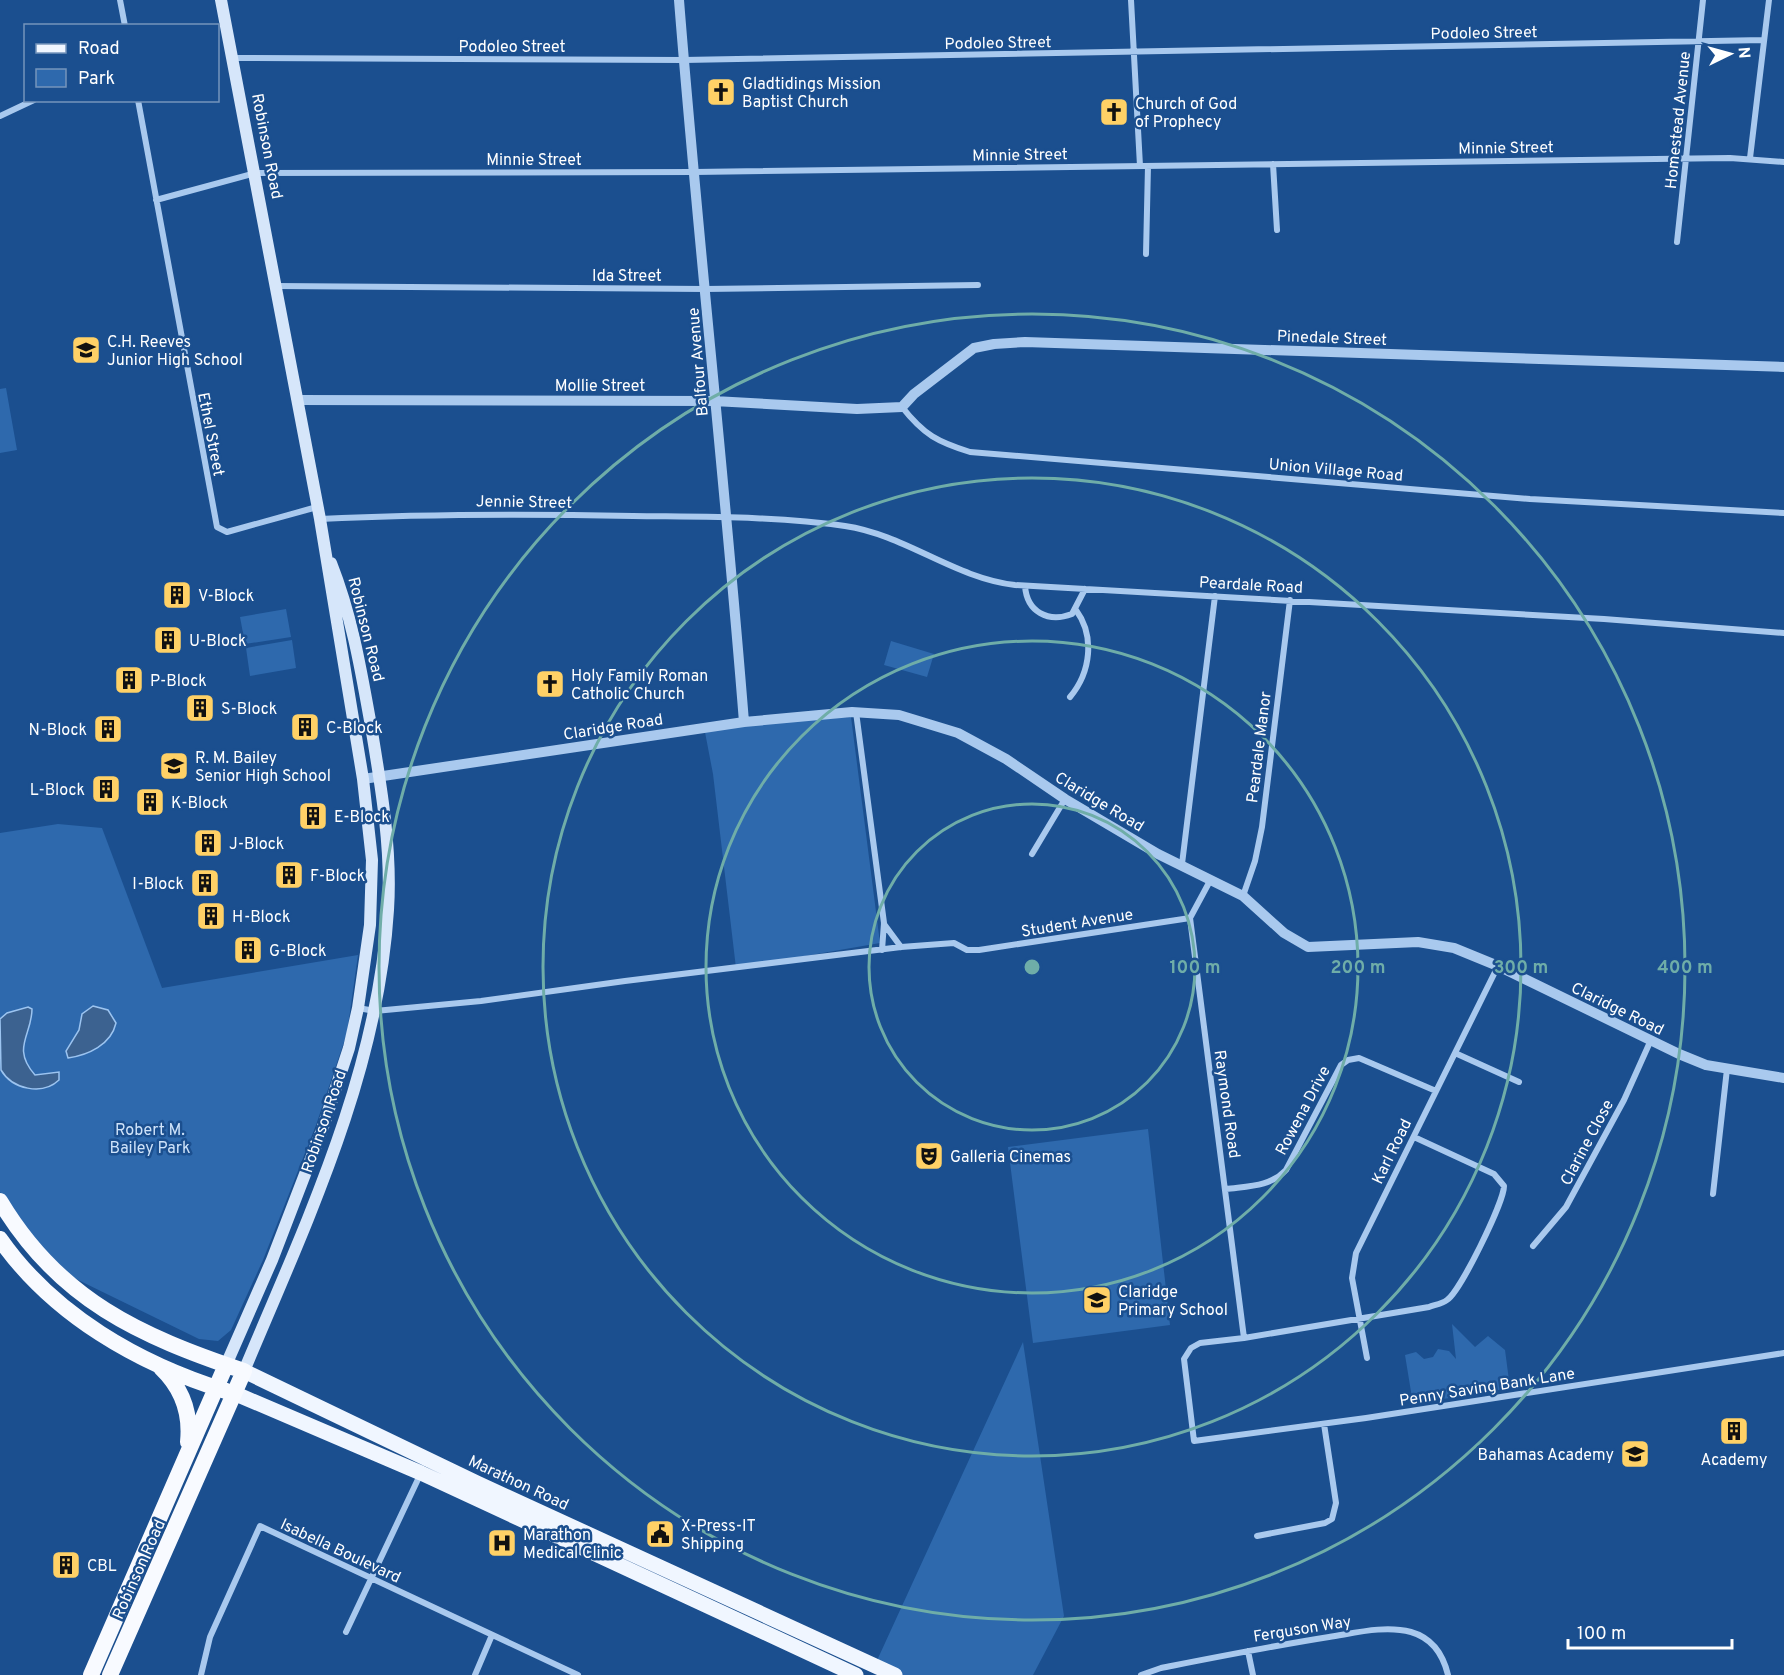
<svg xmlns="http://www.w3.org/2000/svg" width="1784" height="1675" viewBox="0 0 1784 1675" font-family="Overpass,sans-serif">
	<rect width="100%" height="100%" fill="#1b4f8f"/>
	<path fill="#2e69ad" d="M 6,388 L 17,450 L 0,453 L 0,389 Z
		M 286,609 L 291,637 L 245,644 L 240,617 Z
		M 292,640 L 296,668 L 250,676 L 246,648 Z
		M 891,641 L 934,654 L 927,677 L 884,665 Z
		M 851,717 L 880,943 L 736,968 L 713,774 L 704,727 Z
		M 58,824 L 102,828 L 162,988 L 358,955 L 347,1033 L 316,1125 L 263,1260 L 231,1330 L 218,1341 L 199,1339 L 72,1277 L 22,1228 L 0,1192 L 0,833 Z
		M 1148,1129 L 1170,1325 L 1033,1343 L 1008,1147 Z
		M 1452,1324 L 1475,1347 L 1488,1336 L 1505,1350 L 1510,1388 L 1413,1404 L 1405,1355 L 1416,1352 L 1424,1359 L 1433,1357 L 1438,1349 L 1449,1351 L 1456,1359 Z
		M 1023,1342 L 1064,1616 L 1033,1675 L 891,1675 L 874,1667 Z"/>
	<path fill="#3c6290" stroke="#9cc4f0" stroke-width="1.5" d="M 93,1006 L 108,1010 L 116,1023 C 111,1045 88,1055 68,1058 L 66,1051 L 79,1030 L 82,1014 Z
		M 28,1007 L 32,1009 C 32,1035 11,1048 35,1075 L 59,1072 L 59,1080 C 42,1096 12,1089 1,1070 L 0,1019 L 7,1013 Z"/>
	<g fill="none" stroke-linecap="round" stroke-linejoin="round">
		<path stroke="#a9c9ee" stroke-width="6" d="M 120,0 L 125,26
			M 1131,0 L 1140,166
			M 232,58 L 684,60 L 1764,40
			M 138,100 L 217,527 L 227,532 L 317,507
			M 0,116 L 34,100
			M 1750,158 L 1769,0
			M 1273,164 L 1277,230
			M 156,200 L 256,173 L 695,172 L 1730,158 L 1784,162
			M 1677,242 L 1703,0
			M 1146,254 L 1148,166
			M 276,286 L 705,289 L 978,285
			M 902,407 C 924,435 938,442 970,452 L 1530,499 L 1784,513
			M 320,519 C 425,514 528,514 633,516 C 703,517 776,516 845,526 C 906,535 954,578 1015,585 L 1604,619 L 1784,633
			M 1025,586 C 1027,612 1048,623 1072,614 L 1085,589
			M 1070,697 C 1091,672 1095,636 1076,610
			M 856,712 L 884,923 L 882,950
			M 1032,854 L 1065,799
			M 1182,864 L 1215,596
			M 1211,879 L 1190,918 L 1244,1338
			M 1243,896 L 1255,861 L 1262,827 L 1290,600
			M 884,924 L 901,947
			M 358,1008 L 375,1011 L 481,1001 L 625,981 L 901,947 L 954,943 L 967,950 L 979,950 L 1190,918
			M 1455,1053 L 1519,1082
			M 1414,1137 L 1494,1174 L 1504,1186 C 1504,1202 1460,1292 1447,1300 C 1442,1304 1434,1305 1429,1307 L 1244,1338 L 1200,1343 L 1191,1348 L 1184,1359 L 1194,1441 L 1366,1418 L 1784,1353
			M 1226,1189 C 1248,1186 1270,1187 1286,1170 L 1341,1065 L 1348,1060 L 1359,1058 L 1436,1091
			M 1713,1194 L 1727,1069
			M 1533,1246 L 1566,1207 L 1624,1100 L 1650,1042
			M 1367,1358 L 1352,1278 L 1356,1253 L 1498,966
			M 1257,1536 L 1325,1523 L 1332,1519 L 1336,1503 L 1324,1424
			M 346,1632 L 420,1475
			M 1248,1651 L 1253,1675
			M 201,1675 L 210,1637 L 260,1526 L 578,1675
			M 475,1675 L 492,1635
			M 1141,1675 L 1161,1668 C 1217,1657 1272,1646 1329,1637 C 1355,1633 1385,1625 1411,1632 C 1432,1638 1443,1654 1448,1675"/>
		<path stroke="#a9c9ee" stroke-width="10" d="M 679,0 C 698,241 725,481 744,722
			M 298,400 L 714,401 L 857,409 L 902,407 L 914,394 L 974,348 L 994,344 L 1025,342 L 1784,367
			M 363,779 L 744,722 L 852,712 L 899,715 L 958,733 L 1006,759 L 1065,799 L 1158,854 L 1243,896 L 1284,933 L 1308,947 L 1418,942 L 1454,948 L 1498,966 L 1679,1054 L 1706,1065 L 1784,1078"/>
		<path stroke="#d6e6fa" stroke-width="12" d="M 221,0 L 320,519 L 363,779 L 372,860 L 370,925 L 358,1008 L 349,1048 L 322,1130 L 272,1260 L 226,1365
			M 244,1371 C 306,1223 378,1073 388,910 C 392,849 381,786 371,726 C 361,670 352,616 331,563"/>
		<path stroke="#f0f6ff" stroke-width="15" d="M 244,1371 L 477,1483 L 895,1675
			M 236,1394 L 421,1473 L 856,1675"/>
		<path stroke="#f8faff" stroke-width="16" d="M 0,1201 C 59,1300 140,1336 244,1371 L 110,1675
			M 0,1239 C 53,1315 139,1364 226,1391
			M 161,1368 C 182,1388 191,1413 188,1442
			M 91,1675 L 226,1365"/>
	</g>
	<g fill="none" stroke="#6fada8" stroke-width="3">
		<circle cx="1032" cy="967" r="163"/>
		<circle cx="1032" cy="967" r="326"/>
		<circle cx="1032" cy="967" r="489"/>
		<circle cx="1032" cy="967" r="653"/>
	</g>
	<defs>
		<g id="church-square" transform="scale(1.5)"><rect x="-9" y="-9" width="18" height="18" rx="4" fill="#ffd166" stroke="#1b4f8f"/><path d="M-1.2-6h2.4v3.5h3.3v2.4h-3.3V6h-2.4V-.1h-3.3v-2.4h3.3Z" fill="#111"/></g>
		<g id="school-square" transform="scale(1.5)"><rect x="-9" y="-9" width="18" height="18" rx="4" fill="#ffd166" stroke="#1b4f8f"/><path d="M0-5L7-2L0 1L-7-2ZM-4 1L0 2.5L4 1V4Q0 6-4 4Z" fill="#111"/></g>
		<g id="building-square" transform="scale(1.5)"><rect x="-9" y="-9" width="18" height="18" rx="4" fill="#ffd166" stroke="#1b4f8f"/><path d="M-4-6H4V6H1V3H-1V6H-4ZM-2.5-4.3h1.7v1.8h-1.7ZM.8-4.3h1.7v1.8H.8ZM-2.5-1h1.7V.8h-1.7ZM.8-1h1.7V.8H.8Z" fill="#111"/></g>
		<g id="theatre-square" transform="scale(1.5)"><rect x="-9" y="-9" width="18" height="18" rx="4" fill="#ffd166" stroke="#1b4f8f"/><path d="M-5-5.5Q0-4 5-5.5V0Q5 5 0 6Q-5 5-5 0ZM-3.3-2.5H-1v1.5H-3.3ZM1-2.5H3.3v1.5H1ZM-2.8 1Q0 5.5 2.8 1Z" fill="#111"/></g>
		<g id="civic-square" transform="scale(1.5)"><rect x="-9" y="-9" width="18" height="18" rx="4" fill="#ffd166" stroke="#1b4f8f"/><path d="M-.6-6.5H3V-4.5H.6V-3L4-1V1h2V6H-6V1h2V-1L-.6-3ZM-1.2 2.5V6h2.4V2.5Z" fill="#111"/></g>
		<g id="hospital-square" transform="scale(1.5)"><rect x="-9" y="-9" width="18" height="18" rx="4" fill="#ffd166" stroke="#1b4f8f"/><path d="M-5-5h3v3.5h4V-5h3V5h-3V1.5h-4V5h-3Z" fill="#111"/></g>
	</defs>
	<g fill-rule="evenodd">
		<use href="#church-square" x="721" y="92"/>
		<use href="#church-square" x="1114" y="112"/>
		<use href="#school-square" x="86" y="350"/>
		<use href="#building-square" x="177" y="595"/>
		<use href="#building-square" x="168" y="640"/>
		<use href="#building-square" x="129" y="680"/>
		<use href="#church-square" x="550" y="684"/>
		<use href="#building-square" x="200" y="708"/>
		<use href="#building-square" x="305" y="727"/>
		<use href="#building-square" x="108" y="729"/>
		<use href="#school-square" x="174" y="766"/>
		<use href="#building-square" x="106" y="789"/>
		<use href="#building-square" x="150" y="802"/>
		<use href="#building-square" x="313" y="816"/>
		<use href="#building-square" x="208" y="843"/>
		<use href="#building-square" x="289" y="875"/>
		<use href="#building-square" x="205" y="883"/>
		<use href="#building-square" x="211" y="916"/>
		<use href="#building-square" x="248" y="950"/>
		<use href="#theatre-square" x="929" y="1156"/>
		<use href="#school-square" x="1097" y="1300"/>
		<use href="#building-square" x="1734" y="1431"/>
		<use href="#school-square" x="1635" y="1454"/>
		<use href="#civic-square" x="660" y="1534"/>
		<use href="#hospital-square" x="502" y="1543"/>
		<use href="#building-square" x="66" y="1565"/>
	</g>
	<g text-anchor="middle" stroke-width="5" stroke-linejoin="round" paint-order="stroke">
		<g font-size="16" fill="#fff" stroke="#1b4f8f">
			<text transform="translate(1484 32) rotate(-1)" y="6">Podoleo Street</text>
			<text transform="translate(998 42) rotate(-1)" y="6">Podoleo Street</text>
			<text x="512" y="52">Podoleo Street</text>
			<text transform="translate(1677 120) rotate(-84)" y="6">Homestead Avenue</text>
			<text transform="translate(268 146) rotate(79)" y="6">Robinson Road</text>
			<text transform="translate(1506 147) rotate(-1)" y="6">Minnie Street</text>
			<text transform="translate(1020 154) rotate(-1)" y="6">Minnie Street</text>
			<text x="534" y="165">Minnie Street</text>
			<text x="627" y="281">Ida Street</text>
			<text transform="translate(1332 337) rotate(2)" y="6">Pinedale Street</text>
			<text transform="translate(697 362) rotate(-95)" y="6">Balfour Avenue</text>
			<text x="600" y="391">Mollie Street</text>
			<text transform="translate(212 434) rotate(79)" y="6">Ethel Street</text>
			<text transform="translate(1336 469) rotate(5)" y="6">Union Village Road</text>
			<text transform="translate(524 501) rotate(1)" y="6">Jennie Street</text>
			<text transform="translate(1251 584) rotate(3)" y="6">Peardale Road</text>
			<text transform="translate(367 629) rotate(76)" y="6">Robinson Road</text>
			<text transform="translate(613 726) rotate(-9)" y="6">Claridge Road</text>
			<text transform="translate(1258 747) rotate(-83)" y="6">Peardale Manor</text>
			<text transform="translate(1100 801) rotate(31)" y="6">Claridge Road</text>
			<text transform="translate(1077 922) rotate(-9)" y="6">Student Avenue</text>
			<text transform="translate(1618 1008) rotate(26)" y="6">Claridge Road</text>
			<text transform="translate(1228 1104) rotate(82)" y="6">Raymond Road</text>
			<text transform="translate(1302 1110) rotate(-62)" y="6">Rowena Drive</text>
			<text transform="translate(323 1121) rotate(-71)" y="6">Robinson Road</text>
			<text transform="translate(1586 1142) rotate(-62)" y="6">Clarine Close</text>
			<text transform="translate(1391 1151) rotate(-64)" y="6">Karl Road</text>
			<text transform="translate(1487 1386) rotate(-9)" y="6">Penny Saving Bank Lane</text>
			<text transform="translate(519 1482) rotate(25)" y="6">Marathon Road</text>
			<text transform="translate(341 1550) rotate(25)" y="6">Isabella Boulevard</text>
			<text transform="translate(138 1569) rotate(-66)" y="6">Robinson Road</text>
			<text transform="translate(1302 1628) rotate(-9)" y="6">Ferguson Way</text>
		</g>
		<g font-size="16" fill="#fff" stroke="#1b4f8f" text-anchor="start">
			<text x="742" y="89">Gladtidings Mission<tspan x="742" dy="18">Baptist Church</tspan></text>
			<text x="1135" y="109">Church of God<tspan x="1135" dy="18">of Prophecy</tspan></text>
			<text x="107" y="347">C.H. Reeves<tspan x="107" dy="18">Junior High School</tspan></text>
			<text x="198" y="601">V-Block</text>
			<text x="189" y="646">U-Block</text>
			<text x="571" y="681">Holy Family Roman<tspan x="571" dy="18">Catholic Church</tspan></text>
			<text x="150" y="686">P-Block</text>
			<text x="221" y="714">S-Block</text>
			<text x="326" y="733">C-Block</text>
			<text x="87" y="735" text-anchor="end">N-Block</text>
			<text x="195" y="763">R. M. Bailey<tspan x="195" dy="18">Senior High School</tspan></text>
			<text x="85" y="795" text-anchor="end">L-Block</text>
			<text x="171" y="808">K-Block</text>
			<text x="334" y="822">E-Block</text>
			<text x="229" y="849">J-Block</text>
			<text x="310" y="881">F-Block</text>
			<text x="184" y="889" text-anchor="end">I-Block</text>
			<text x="232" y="922">H-Block</text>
			<text x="269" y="956">G-Block</text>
			<text x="950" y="1162">Galleria Cinemas</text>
			<text x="1118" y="1297">Claridge<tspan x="1118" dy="18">Primary School</tspan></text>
			<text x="1614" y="1460" text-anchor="end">Bahamas Academy</text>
			<text x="1734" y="1465" text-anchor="middle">Academy</text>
			<text x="681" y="1531">X-Press-IT<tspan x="681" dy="18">Shipping</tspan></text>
			<text x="523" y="1540">Marathon<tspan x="523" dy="18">Medical Clinic</tspan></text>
			<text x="87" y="1571">CBL</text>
		</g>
		<g font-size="16" fill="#cfe3fa" stroke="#1b4f8f">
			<text x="150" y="1135">Robert M.<tspan x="150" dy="18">Bailey Park</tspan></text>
		</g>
	</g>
	<circle cx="1032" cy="967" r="9" fill="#6fada8" stroke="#1b4f8f" stroke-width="3"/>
	<g font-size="18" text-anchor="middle" font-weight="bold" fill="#6fada8" stroke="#1b4f8f" stroke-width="5" stroke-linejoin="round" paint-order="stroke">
		<text x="1195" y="973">100 m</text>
		<text x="1358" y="973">200 m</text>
		<text x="1521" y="973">300 m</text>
		<text x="1685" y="973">400 m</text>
	</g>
	<rect x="24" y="24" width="195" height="78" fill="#1b4f8f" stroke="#7695bc" stroke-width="1.5"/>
	<rect x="36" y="44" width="30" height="9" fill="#f0f6ff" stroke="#7695bc" stroke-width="1.5"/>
	<text x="78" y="54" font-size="18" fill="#ffffff">Road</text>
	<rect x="36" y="69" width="30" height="18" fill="#2e69ad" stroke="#7695bc" stroke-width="1.5"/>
	<text x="78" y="84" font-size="18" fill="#ffffff">Park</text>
	<g transform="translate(1730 54) rotate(85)" stroke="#1b4f8f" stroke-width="4.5" paint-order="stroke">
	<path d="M0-4.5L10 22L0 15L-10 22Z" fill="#ffffff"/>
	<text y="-9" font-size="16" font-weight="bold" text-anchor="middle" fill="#ffffff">N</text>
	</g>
	<path d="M1568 1639v9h164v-9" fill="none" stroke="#ffffff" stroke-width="3"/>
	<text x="1577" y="1639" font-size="18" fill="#ffffff" stroke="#1b4f8f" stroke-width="4.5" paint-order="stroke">100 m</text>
</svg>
